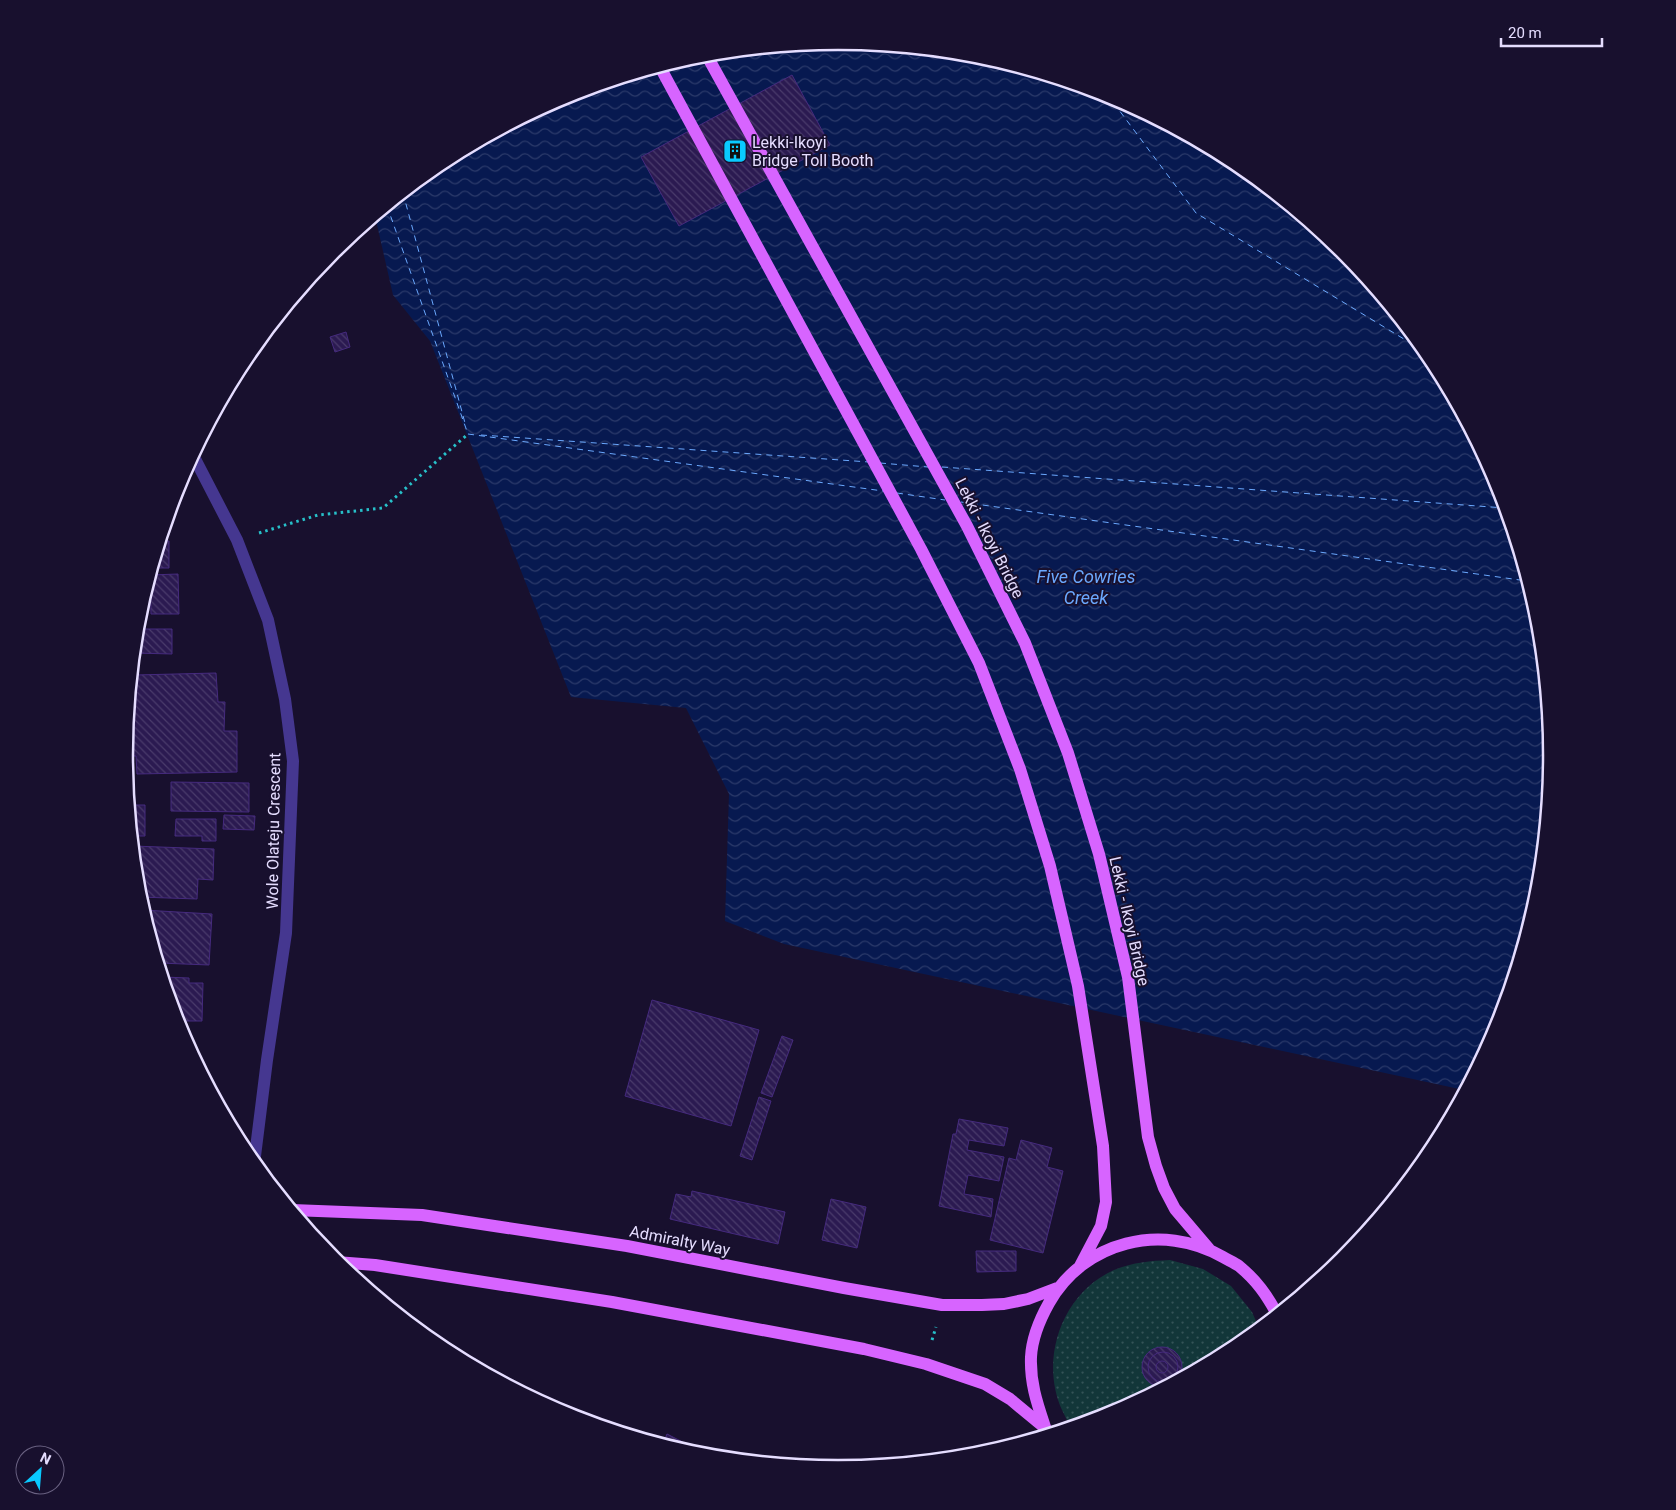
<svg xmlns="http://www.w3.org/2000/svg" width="1676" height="1510" viewBox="0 0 1676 1510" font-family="Roboto,sans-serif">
	<defs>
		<pattern id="grass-dots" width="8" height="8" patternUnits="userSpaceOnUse" patternTransform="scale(1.25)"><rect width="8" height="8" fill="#123639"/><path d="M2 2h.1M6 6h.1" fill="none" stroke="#345357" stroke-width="1.8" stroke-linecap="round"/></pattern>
		<pattern id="water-waves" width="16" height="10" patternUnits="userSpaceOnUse" patternTransform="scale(1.25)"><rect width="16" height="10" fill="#071950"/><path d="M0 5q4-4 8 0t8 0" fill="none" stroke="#2b3a6a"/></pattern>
		<pattern id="building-back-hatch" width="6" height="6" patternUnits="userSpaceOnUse" patternTransform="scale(1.25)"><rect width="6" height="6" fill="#2b1a51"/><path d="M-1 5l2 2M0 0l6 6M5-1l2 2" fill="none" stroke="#4a3b6b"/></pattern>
	</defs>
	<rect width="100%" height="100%" fill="#18102e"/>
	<path fill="url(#grass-dots)" d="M 1170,1260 L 1203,1269 L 1231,1286 L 1252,1312 L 1259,1328 L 1234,1349 L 1111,1415 L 1071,1426 C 1067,1421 1065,1416 1062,1410 C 1039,1359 1062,1293 1114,1270 C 1134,1262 1150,1261 1170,1260 Z"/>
	<path fill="url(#water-waves)" d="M 838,41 L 978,55 L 1111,96 L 1235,162 L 1343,251 L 1432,359 L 1498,482 L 1538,616 L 1552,755 L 1538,895 L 1497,1028 L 1464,1090 L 784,944 L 725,921 L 729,794 L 686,708 L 571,697 L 430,341 L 393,295 L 375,216 L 442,161 L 565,95 L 699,55 Z"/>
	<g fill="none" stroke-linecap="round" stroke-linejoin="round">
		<path stroke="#6ba9ff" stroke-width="1" stroke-dasharray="6 5" stroke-linecap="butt" d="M 1107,94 L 1196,213 L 1427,353
			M 403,193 L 465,423
			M 387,206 L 468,434 L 883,491
			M 481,435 L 869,462
			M 880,463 L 928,467
			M 942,467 L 1505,508
			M 897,493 L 945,500
			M 961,502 L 1527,581"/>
	</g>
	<path fill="url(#building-back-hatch)" stroke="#452a7e" d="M 792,75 L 830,145 L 679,226 L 641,157 Z
		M 346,332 L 350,347 L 335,352 L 330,337 Z
		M 161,541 L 169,541 L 169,568 L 152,568 Z
		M 178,574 L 179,614 L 151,614 L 150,575 Z
		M 137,629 L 172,629 L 172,654 L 134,653 Z
		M 216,673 L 218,702 L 225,702 L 224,731 L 237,731 L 237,772 L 137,774 L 136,756 L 130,756 L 130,700 L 136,700 L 135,675 Z
		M 171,782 L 249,783 L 249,812 L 171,811 Z
		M 129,805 L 145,805 L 145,836 L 132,836 Z
		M 224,815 L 255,816 L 254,830 L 223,829 Z
		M 176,819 L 216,819 L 216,841 L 202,841 L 202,836 L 175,836 Z
		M 133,846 L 214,849 L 213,880 L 198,879 L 197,899 L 139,897 Z
		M 143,910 L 212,914 L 209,965 L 159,963 Z
		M 163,977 L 189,978 L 189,983 L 203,983 L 202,1021 L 176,1021 Z
		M 652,1000 L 759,1030 L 731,1126 L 625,1096 Z
		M 782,1036 L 793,1040 L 772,1097 L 761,1093 Z
		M 759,1097 L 771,1101 L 752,1160 L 740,1156 Z
		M 959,1119 L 1008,1128 L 1004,1146 L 969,1140 L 967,1150 L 1004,1157 L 999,1181 L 968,1175 L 964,1194 L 993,1199 L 991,1217 L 939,1206 L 953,1134 L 956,1134 Z
		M 1021,1140 L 1052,1148 L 1047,1167 L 1063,1171 L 1043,1253 L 990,1240 L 1009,1158 L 1016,1160 Z
		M 692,1191 L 785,1212 L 778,1244 L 670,1219 L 676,1194 L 691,1197 Z
		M 831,1199 L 866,1207 L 857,1248 L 822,1240 Z
		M 976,1251 L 1016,1251 L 1016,1271 L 977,1272 Z
		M1142 1367a20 20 0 1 1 40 0a20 20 0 1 1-40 0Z
		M1148 1367a15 15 0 1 1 30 0a15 15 0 1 1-30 0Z
		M1156 1367a6 6 0 1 1 12 0a6 6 0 1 1-12 0Z
		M 667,1434 L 708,1455 L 708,1456 L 698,1455 L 644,1438 L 645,1435 L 663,1444 Z
		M 734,1453 L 751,1460 L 732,1458 Z"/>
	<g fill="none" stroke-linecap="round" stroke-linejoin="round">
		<path stroke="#27c0c9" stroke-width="3" stroke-dasharray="2.5 4" stroke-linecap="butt" d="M 259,533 L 318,515 L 383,508 L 468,434
			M 932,1340 L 936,1327"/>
		<path stroke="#453790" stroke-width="12" d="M 193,455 L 237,540 L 268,620 L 285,699 L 293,761 L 286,933 L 267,1060 L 254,1164"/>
		<path stroke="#d764ff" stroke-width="12" d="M 706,54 L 967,526 L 1025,643 L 1068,753 L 1099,854 L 1128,977 L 1148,1137 L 1156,1166 L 1164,1188 L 1175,1209 L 1209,1249
			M 660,67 L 921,549 L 979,663 L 1020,769 L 1050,866 L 1078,986 L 1103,1146 L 1106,1202 L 1101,1226 L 1080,1266
			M 292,1210 L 422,1215 L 627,1246 L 844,1288 L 942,1305 L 982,1305 L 1004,1304 L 1028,1299 L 1057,1288
			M 336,1262 L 375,1265 L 612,1302 L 864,1349 L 926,1364 L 985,1384 L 1010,1399 L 1045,1428
			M 1045,1427 C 1037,1403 1030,1383 1031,1357 C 1032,1338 1040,1319 1049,1303 C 1084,1241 1162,1222 1223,1257 C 1228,1260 1235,1263 1239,1266 C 1257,1281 1266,1294 1277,1314"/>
	</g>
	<defs>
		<g id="building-square" transform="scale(1.25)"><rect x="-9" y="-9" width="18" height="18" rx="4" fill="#09caff" stroke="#18102e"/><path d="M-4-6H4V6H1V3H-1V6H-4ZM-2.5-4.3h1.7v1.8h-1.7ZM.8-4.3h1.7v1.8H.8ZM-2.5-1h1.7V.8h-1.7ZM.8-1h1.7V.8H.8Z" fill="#111"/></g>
	</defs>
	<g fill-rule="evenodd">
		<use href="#building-square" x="735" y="151"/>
	</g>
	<g text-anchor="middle" stroke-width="4" stroke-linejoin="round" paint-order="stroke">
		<g font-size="16" fill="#e5ddff" stroke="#18102e" text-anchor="start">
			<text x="752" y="148">Lekki-Ikoyi<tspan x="752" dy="18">Bridge Toll Booth</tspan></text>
		</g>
		<g font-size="16" fill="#e5ddff" stroke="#18102e">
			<text transform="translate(990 538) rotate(63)" y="6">Lekki - Ikoyi Bridge</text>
			<text transform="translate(273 831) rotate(-89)" y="6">Wole Olateju Crescent</text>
			<text transform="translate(1130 921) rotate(77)" y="6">Lekki - Ikoyi Bridge</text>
			<text transform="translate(680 1240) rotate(11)" y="6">Admiralty Way</text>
		</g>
		<g font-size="18" font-style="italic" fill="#6ba9ff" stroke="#18102e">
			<text x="1086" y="583">Five Cowries<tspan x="1086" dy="21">Creek</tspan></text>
		</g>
	</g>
	<path d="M0 0H1676V1510H0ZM133 755a705 705 0 1 1 1410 0a705 705 0 1 1-1410 0Z" fill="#18102e" fill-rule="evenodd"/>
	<path fill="none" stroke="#e5ddff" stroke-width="2.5" d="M133 755a705 705 0 1 1 1410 0a705 705 0 1 1-1410 0Z"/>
	<g transform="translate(40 1470) rotate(26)"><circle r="24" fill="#18102e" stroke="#6a6282"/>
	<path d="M0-4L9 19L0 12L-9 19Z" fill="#09caff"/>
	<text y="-8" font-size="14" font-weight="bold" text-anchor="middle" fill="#e5ddff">N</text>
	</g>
	<path d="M1501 38v8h101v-8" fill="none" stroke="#e5ddff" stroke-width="2.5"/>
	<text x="1508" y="38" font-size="15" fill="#e5ddff" stroke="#18102e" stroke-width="4" paint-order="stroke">20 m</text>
</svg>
